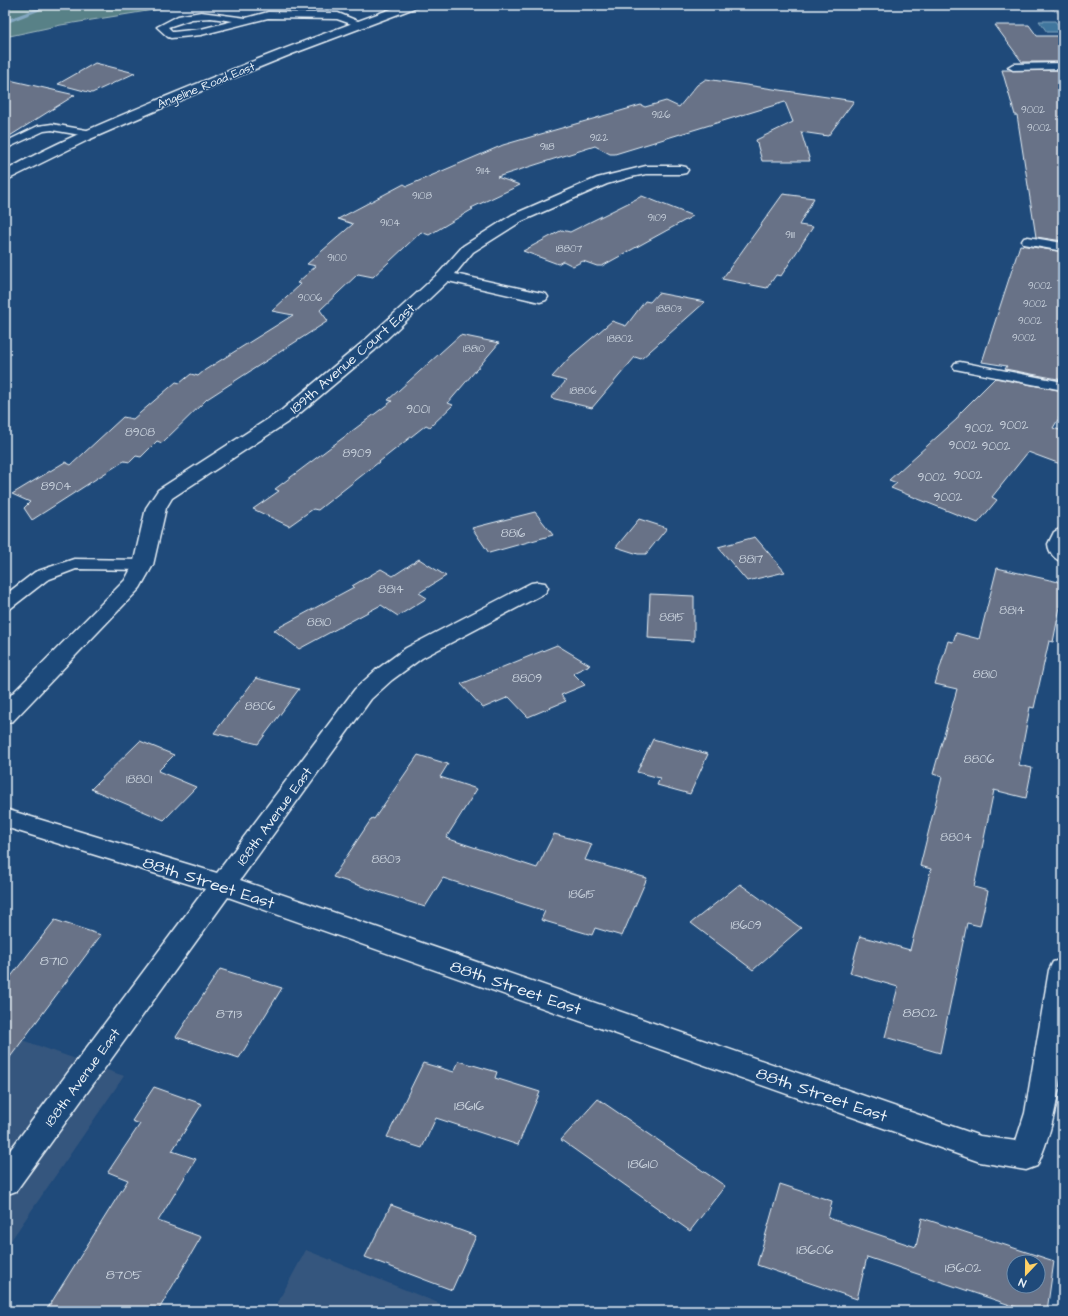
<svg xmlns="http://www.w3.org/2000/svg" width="1068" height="1316" viewBox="0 0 1068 1316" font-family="'Architects Daughter',sans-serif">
	<rect width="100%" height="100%" fill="#1f4a7a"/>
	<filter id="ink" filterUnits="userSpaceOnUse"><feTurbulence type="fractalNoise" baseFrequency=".025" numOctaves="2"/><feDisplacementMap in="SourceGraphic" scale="8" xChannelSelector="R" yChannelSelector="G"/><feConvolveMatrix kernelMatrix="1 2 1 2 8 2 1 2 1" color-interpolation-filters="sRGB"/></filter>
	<g filter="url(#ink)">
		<path fill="#35567e" d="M 5,1034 L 124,1076 L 5,1249 Z
			M 306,1250 L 458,1311 L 273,1311 Z"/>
		<path fill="#598187" stroke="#a0b9c0" d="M 5,5 L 184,5 L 61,25 L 5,37 Z"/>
		<path fill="#40769d" stroke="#83a7c1" d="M 1039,21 L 1055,21 L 1063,32 L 1047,32 Z"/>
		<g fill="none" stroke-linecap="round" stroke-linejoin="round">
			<path fill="#83a7c1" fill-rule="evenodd" d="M 46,5 L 54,5 L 5,24 L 5,20 Z"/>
		</g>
		<path fill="#677287" stroke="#e8f1f8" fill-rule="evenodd" d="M 995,25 L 1029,25 L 1037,36 L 1063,36 L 1063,62 L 1022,62 Z
			M 95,63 L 135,73 L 92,93 L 58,84 Z
			M 1002,70 L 1063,70 L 1063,241 L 1036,237 L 1017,115 L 1015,115 Z
			M 5,79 L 75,95 L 5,139 Z
			M 706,79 L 854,101 L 828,136 L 801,132 L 810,161 L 762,161 L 756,140 L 793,122 L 785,102 L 615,154 L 610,154 L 595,146 L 497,177 L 520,185 L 471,208 L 473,209 L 429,235 L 421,232 L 373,277 L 358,274 L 320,310 L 328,321 L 207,399 L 162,443 L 157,441 L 141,457 L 136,456 L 130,462 L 124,461 L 32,520 L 24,508 L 30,502 L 12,494 L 65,462 L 71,465 L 123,417 L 133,419 L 176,382 L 180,383 L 191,374 L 198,376 L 205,370 L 293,315 L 272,311 L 301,284 L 297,283 L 316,266 L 307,264 L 353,224 L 338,219 L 404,184 L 407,186 L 503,145 L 641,105 L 645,107 L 666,101 L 679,107 L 697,85 Z
			M 783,194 L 814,198 L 799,225 L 813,227 L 781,276 L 776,275 L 767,288 L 722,279 Z
			M 642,196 L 693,216 L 602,266 L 597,266 L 583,261 L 573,266 L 563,261 L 558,264 L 523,251 L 562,230 L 570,232 Z
			M 1020,245 L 1063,252 L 1063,380 L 1005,369 L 1007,366 L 982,362 Z
			M 658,293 L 705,302 L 641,359 L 635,357 L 592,408 L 551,398 L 566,381 L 552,377 L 571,356 L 612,321 L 626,326 L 645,301 L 650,302 Z
			M 460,335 L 499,343 L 448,403 L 453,405 L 430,427 L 426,425 L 318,510 L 313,509 L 289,526 L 253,509 L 279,491 L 275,489 L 392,401 L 388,400 Z
			M 995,378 L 1063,391 L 1063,411 L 1053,428 L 1063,431 L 1063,465 L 1028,452 L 992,497 L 997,500 L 978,523 L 891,488 L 897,483 L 889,480 L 957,419 L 960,413 Z
			M 535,512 L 553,535 L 489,553 L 472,528 Z
			M 639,519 L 667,528 L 646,554 L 638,554 L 616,547 Z
			M 755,537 L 785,572 L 747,581 L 718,547 Z
			M 419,559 L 446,576 L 419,593 L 427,598 L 398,616 L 381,605 L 299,649 L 274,630 L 354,587 L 352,586 L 381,569 L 393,576 Z
			M 997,568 L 1063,583 L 1063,592 L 1053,642 L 1049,641 L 1034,708 L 1030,707 L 1019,765 L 1032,768 L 1026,798 L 994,790 L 974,887 L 988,891 L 980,926 L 967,923 L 940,1053 L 885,1037 L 898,987 L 850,973 L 860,936 L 910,950 L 931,869 L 920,866 L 942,777 L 933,774 L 957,689 L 935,684 L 948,641 L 953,642 L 956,633 L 979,639 Z
			M 650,594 L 694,596 L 694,641 L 648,638 Z
			M 557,645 L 590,665 L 573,673 L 585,685 L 561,695 L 566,701 L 528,717 L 509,697 L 483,708 L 461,684 Z
			M 256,678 L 299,689 L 258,744 L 214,733 Z
			M 653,739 L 708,754 L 690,794 L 657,785 L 660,778 L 637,772 Z
			M 140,741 L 174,755 L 158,771 L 196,787 L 164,820 L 91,789 Z
			M 418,755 L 448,764 L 440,777 L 477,789 L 446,838 L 537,868 L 554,834 L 592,844 L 585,860 L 647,878 L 622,936 L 595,928 L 592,935 L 541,920 L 545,911 L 443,878 L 425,907 L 333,877 L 372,818 L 374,819 Z
			M 740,884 L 801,928 L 753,970 L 691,923 Z
			M 55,920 L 101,935 L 5,1064 L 5,984 Z
			M 220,969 L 282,988 L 239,1058 L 176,1037 Z
			M 459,1061 L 497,1072 L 495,1078 L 540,1092 L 518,1145 L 436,1118 L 422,1148 L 387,1137 L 423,1063 L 454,1072 Z
			M 154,1087 L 202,1104 L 172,1151 L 196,1159 L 158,1221 L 201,1237 L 158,1311 L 46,1311 L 128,1180 L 108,1172 L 140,1124 L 132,1121 Z
			M 598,1099 L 725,1186 L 690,1231 L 561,1140 Z
			M 780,1184 L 832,1201 L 828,1218 L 916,1247 L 922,1218 L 1054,1261 L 1047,1311 L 1028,1311 L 867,1257 L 857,1299 L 757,1265 ZM 1014,1262 L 1038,1262 L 1038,1286 L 1014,1286 Z
			M 391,1205 L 476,1236 L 452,1290 L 365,1257 Z"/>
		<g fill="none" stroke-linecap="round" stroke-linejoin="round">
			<g stroke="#e8f1f8" stroke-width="3">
				<path id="lane" d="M 201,12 L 246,18 L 268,12 L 338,13 L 365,24 L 360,27 L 337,19 L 268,18 L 201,35 L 171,38 L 168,37 L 157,27 L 178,16 ZM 211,18 L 233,21 L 201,29 L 173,32 L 168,27 L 192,19 Z
					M 1063,63 L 1063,69 L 1013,70 L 1008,67 L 1013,64 Z
					M 52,124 L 92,131 L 97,134 L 92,137 L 52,130 L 44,131 L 5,149 L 5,142 L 38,126 Z
					M 1028,237 L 1063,243 L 1063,251 L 1024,244 L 1022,241 L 1024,238 Z
					M 960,362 L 1063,382 L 1063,390 L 955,369 L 953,366 L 955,363 Z
					M 1063,527 L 1063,562 C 1055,560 1049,553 1048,544 L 1054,532 Z
					M 74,559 L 143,560 L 149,561 L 151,565 L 149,569 L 143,570 L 76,569 L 47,580 L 11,608 L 5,609 L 5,595 L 35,572 Z"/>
			</g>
			<g stroke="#e8f1f8" stroke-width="3">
				<path id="street" d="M 646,166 L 681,166 L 686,167 L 688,170 L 686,173 L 681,174 L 646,174 L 631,177 L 607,184 L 522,221 L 473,252 L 455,274 L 546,294 L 548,297 L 546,300 L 540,302 L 448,281 L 375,350 L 294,418 L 172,498 L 166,508 L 153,565 L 140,588 L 13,721 L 5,723 L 5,701 L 125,580 L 133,565 L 146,508 L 158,490 L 282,410 L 363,342 L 439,273 L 463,246 L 512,215 L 597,178 Z
					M 538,582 L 545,583 L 548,588 L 545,593 L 422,658 L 392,680 L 371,699 L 240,880 L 980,1136 L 1016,1141 L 1025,1113 L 1049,970 L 1053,962 L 1063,959 C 1063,1030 1067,1100 1037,1166 L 1026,1170 L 980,1162 L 228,897 L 16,1191 L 5,1195 L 5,1157 L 205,889 L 5,827 L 5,809 L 217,873 L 355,689 L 376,670 L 406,648 L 531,583 Z"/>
			</g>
			<g stroke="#e8f1f8" stroke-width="3">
				<path id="secondary" d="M 402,5 L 419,5 L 417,7 L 292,54 L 199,92 L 88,140 L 5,181 L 5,171 C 56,142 110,120 165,97 C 243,64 322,34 402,5 Z"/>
			</g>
			<path stroke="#e8f1f8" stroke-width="1.5" stroke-dasharray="0.5 1.5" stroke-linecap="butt" d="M 1044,5 L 1063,15"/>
			<use href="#lane" fill="#1f4a7a" fill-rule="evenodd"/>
			<use href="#street" fill="#1f4a7a" fill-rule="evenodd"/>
			<use href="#secondary" fill="#1f4a7a" fill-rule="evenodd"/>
		</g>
	</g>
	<g text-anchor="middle" stroke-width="3" stroke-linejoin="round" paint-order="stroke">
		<g font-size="10" fill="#c8d1dc">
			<text x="1033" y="113">9002</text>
			<text x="661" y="118">9126</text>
			<text x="1039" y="131">9002</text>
			<text x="599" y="141">9122</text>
			<text x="547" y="150">9118</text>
			<text x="483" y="174">9114</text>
			<text x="422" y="199">9108</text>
			<text x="657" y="221">9109</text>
			<text x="390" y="226">9104</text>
			<text x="790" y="238">9111</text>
			<text x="569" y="252">18807</text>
			<text x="337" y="261">9100</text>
			<text x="1040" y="289">9002</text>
			<text x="310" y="301">9006</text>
			<text x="1035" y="307">9002</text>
			<text x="669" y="312">18803</text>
			<text x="1030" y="324">9002</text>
			<text x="1024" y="341">9002</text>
			<text x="620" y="342">18802</text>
			<text x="474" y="352">18810</text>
			<text x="583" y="394">18806</text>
		</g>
		<g font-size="12" fill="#e8f1f8" stroke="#1f4a7a">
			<text transform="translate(206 85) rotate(-22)" y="4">Angeline Road East</text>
		</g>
		<g font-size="12" fill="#c8d1dc">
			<text x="418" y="413">9001</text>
			<text x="1014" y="429">9002</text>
			<text x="979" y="432">9002</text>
			<text x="140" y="436">8908</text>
			<text x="963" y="449">9002</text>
			<text x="996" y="450">9002</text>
			<text x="357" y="457">8909</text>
			<text x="968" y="479">9002</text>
			<text x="932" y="481">9002</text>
			<text x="56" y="490">8904</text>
			<text x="948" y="501">9002</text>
			<text x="513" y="537">8816</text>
			<text x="751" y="563">8817</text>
			<text x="391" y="593">8814</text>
			<text x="1012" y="614">8814</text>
			<text x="672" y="621">8815</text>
			<text x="319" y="626">8810</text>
			<text x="985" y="678">8810</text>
			<text x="527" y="682">8809</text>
			<text x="260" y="710">8806</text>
			<text x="979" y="763">8806</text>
			<text x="139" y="783">18801</text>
			<text x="956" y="841">8804</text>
			<text x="386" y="863">8803</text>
			<text x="582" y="898">18615</text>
			<text x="746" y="929">18609</text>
		</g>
		<g font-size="14" fill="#e8f1f8" stroke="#1f4a7a">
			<text transform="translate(352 358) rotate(-41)" y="5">189th Avenue Court East</text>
			<text transform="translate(274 816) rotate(-54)" y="5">188th Avenue East</text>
			<text transform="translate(82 1077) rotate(-54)" y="5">188th Avenue East</text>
		</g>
		<g font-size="14" fill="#c8d1dc">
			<text x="54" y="965">8710</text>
			<text x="920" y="1017">8802</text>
			<text x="229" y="1018">8713</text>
			<text x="469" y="1110">18616</text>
			<text x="643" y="1168">18610</text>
			<text x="815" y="1254">18606</text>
			<text x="963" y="1272">18602</text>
			<text x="124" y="1279">8705</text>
		</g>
		<g font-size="17" fill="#e8f1f8" stroke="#1f4a7a">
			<text transform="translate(209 882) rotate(18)" y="6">88th Street East</text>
			<text transform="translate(516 987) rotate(19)" y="6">88th Street East</text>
			<text transform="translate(822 1094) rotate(19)" y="6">88th Street East</text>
		</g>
	</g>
	<rect width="1068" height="1316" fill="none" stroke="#1f4a7a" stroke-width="20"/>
	<rect x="10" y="10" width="1048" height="1296" fill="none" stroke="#e8f1f8" stroke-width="1.5" filter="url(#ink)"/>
	<g transform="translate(1026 1274) rotate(202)"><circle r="19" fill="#1f4a7a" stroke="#6f8dac"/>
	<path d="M0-3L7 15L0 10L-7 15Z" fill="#ffd166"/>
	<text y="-6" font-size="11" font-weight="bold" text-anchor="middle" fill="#e8f1f8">N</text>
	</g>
</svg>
